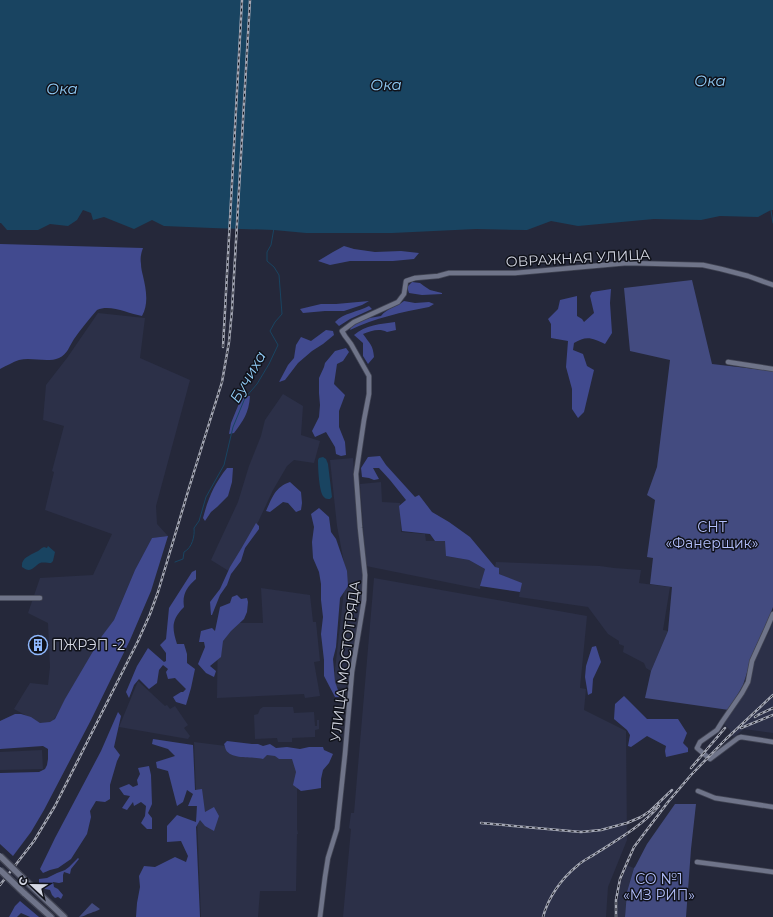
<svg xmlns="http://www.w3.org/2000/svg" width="773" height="917" viewBox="0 0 773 917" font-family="Montserrat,sans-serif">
	<rect width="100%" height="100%" fill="#25283a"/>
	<path fill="#2c3048" d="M 98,313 L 145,318 L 140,358 L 190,380 L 156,506 L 157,524 L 168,536 L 152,538 L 135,570 L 114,620 L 99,642 L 49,728 L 14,709 L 30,683 L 48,685 L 50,667 L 48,623 L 28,613 L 40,578 L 93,575 L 112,534 L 45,510 L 54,472 L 52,471 L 64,426 L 43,420 L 46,385 L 67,358 Z
		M 283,394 L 303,406 L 301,435 L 320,441 L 314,463 L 294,460 L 287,466 L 273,490 L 253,533 L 232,573 L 211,560 L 238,502 L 249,466 L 261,436 L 265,420 Z
		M 353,458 L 357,507 L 364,574 L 363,598 L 346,688 L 333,687 L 346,573 L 337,526 L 330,460 Z
		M 381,482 L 382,502 L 400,503 L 401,532 L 425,534 L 426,541 L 446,541 L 446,556 L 469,560 L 485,569 L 480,589 L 366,566 L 360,484 Z
		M 496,562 L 600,566 L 614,568 L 641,570 L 639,583 L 670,587 L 663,630 L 668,631 L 651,671 L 646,668 L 644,663 L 623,652 L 624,646 L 619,644 L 619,641 L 608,634 L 588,607 L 519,597 L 521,583 L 499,574 L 495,567 Z
		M 374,578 L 587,616 L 580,688 L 586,689 L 584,710 L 626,731 L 627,840 L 608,887 L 606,917 L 343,917 L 351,829 L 349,828 L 351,813 L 354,813 Z
		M 261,588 L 310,595 L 313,622 L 316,622 L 320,661 L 314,662 L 320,696 L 305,698 L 304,694 L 217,698 L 218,623 L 263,623 Z
		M 773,621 L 773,733 L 744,729 L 734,737 L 730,734 L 730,730 L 723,723 L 743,696 L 750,682 L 754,659 L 770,630 Z
		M 138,681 L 165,706 L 167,705 L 170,709 L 175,706 L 188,725 L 184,728 L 190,736 L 188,739 L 119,727 Z
		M 263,707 L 293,707 L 294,713 L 314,712 L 315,726 L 317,726 L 317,720 L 319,720 L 319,729 L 315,730 L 315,737 L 292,738 L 292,742 L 278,742 L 277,738 L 255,739 L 254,715 L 258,714 L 260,709 Z
		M 194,742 L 297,755 L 297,829 L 298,834 L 297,834 L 296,891 L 260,891 L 258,917 L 201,917 Z
		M 42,750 L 43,769 L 0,770 L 0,752 Z
		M 626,865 L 634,868 L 627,892 L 625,917 L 617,917 L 619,890 Z"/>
	<path fill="#434b80" d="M 692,280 L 712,364 L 773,371 L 773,607 L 765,628 L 755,648 L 743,685 L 729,710 L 645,698 L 651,671 L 668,631 L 672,587 L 650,584 L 653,558 L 647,557 L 655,500 L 647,495 L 657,467 L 670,360 L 630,351 L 624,288 Z
		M 675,804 L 696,804 L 691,849 L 686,917 L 625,917 L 627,892 L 634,868 L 635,867 L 647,844 Z
		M 92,903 L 100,909 C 96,912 94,911 91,913 C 86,914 84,917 79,917 Z"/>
	<path fill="#414a8f" d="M 0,244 L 143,248 C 141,253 140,258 141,264 C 141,268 142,272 143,276 C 146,289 149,304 142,316 C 128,314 111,304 97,310 C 89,319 81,329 74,339 C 70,345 67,355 59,358 C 47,363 32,357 19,360 C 13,362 6,366 0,369 Z
		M 344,246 L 354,249 L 375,252 L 401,251 L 419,253 L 414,259 L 393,261 L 350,261 L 330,265 L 318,261 L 333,252 Z
		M 412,282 L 420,283 L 424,286 L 430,290 L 442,293 L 442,294 L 422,295 L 409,293 L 407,287 Z
		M 611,289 L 610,303 L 612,333 L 605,344 C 593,338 586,335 574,343 L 573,350 L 583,354 L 587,366 L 594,370 L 584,412 L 578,418 L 572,409 L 572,389 L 566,367 L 568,341 L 551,338 L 551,324 L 548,319 L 558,309 L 560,300 L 577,296 L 577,316 L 582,319 L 584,322 L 594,313 L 590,296 L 592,292 Z
		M 369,301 L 362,305 L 344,311 L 325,311 L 303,313 L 300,309 L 321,304 L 336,304 Z
		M 404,301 L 415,303 L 429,302 L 434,304 L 429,307 C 402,312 375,318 350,330 L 352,325 L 364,319 L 381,316 C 387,308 397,307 404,301 Z
		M 369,306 L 372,309 L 350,319 L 339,326 L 335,322 C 343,313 358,312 369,306 Z
		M 395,322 L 396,330 L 387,332 C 379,328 371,331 363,334 C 370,344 373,345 374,357 L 368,364 L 363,356 L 363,343 L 354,335 C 365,325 381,324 395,322 Z
		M 326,330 L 333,331 L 334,335 L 323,344 L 312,351 L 298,363 L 285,380 L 279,382 L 288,365 L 294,358 L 296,345 L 301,337 L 311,341 Z
		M 346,348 L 349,352 L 343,361 L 337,364 L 334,384 L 345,395 L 339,411 L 339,427 L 345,442 L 346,455 L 341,456 L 336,454 L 335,447 L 326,432 L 315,437 L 312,431 L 319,417 L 320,405 L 319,393 L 319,378 L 324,367 L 325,363 L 335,351 Z
		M 242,396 L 250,396 C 249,413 243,421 234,433 L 229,434 L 231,423 Z
		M 380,456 L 386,465 L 415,497 L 419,495 L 432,512 L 449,522 L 470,537 L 495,567 L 499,568 L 499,574 L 522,583 L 520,592 L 480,586 L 485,569 L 469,560 L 446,556 L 445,541 L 435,541 L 430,534 L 402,531 L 399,506 L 406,500 L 390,480 L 379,468 L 373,468 L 379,479 L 374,480 L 369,478 L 362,477 L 361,468 L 368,457 Z
		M 227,468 L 233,468 L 232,482 L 228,496 L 217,507 L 211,512 L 205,521 L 203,518 C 208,499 214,484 227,468 Z
		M 290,482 L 301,492 L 302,503 L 301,510 L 296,512 L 288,503 L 283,502 L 270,512 L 266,511 C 272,498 275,487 290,482 Z
		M 319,508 L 329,517 L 331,532 L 336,539 L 347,571 L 348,586 L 340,598 L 336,647 L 333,659 L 335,682 L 338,690 L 339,697 L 335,697 L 324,676 L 324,660 L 321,634 L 323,617 L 321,600 L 321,584 L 319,572 L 313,558 L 312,542 L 314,527 L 311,514 Z
		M 256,523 L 259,526 L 259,529 L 245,548 L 241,561 L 231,574 L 227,585 L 220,595 L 212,615 L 211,615 L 210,602 L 220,589 L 230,567 L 241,549 Z
		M 168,536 L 151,591 L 130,640 L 91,720 L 44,810 L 31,832 L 13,856 L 0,844 L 0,773 L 39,772 L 45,769 L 47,765 L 48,759 L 48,749 L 43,746 L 0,749 L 0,721 L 15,714 L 21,714 L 31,717 L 40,723 L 50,722 L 55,719 L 65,699 L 102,636 L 114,620 L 135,570 L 152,538 Z
		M 196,570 L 196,579 C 187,587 182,594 184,607 C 171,620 172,628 177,644 L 184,644 L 187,654 L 187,663 L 195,669 L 191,688 L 186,705 L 176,702 L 173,697 L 181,692 L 183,692 L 186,689 L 175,678 L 168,679 L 166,672 L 168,669 L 163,665 L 159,670 L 157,683 L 149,689 L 139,679 L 134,685 L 129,698 L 126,692 L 137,666 L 148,648 L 164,662 L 166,661 L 166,653 L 160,645 L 166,639 L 169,608 L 192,572 Z
		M 237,595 L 241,599 L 247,598 L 248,602 L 247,612 L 244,619 L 231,631 L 223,641 L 221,657 L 210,666 L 216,671 L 214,677 L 206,673 L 198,664 L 205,647 L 204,642 L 199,642 L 201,631 L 212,628 L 215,631 L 220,607 L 230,603 L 232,597 Z
		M 596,646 L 601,662 L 593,679 L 592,693 L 588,695 L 585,677 L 586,666 L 592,647 Z
		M 624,696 L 647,719 L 678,719 L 687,733 L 683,743 L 688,748 L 688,752 L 666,757 L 665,751 L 666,746 L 647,736 L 631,747 L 628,746 L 630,735 L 627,730 L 614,719 L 615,704 Z
		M 118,712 L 121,716 L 114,747 L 120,755 L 117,761 L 110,785 L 110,799 L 105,802 L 96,801 L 90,811 L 91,817 L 87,834 L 71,859 L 58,868 L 50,870 L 43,873 L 40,869 L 55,838 L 101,751 Z
		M 153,739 L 193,745 L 195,790 L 202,789 L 205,812 L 214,807 L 219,816 L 214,831 L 205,826 L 200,820 L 196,827 L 200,917 L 136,917 L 137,903 L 140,887 L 139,876 L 144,866 L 155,867 L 175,857 L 186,862 L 188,856 L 181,841 L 167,842 L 167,826 L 177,815 L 196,822 L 197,806 L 188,806 L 193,794 L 187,790 L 183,802 L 177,806 L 168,771 L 157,768 L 156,762 L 175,756 L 168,749 L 152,744 Z
		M 227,741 L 252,744 L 258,744 L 263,746 L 270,744 L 276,748 L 287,747 L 300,749 L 309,747 L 323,747 L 324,750 L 333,754 L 329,763 L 323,770 L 321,779 L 321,788 L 315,789 L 301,791 L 293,785 L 296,772 L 292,759 L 279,759 L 275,756 L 267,755 L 263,759 C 253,756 232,760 226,750 C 225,748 225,746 224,744 Z
		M 149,766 L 151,775 L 152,804 L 148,813 L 152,818 L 152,829 L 147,829 L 141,823 L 145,816 L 146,806 L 141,802 L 134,806 L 133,802 L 127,810 L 122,808 L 130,796 L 124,795 L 119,788 L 129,784 L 133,787 L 138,785 L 137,780 L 140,774 L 138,768 Z
		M 78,858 L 79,859 L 71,869 L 70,874 L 64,872 L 63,875 L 63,882 L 59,883 L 53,882 L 54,887 L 58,889 L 63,895 L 61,899 L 58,897 L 55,898 L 52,895 L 50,890 L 45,889 L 39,884 L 39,879 L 47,878 L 57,873 L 65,870 L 69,867 Z
		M 20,901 L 39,917 L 30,917 L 21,913 L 17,917 L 9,917 L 15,906 Z"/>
	<path fill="#194461" d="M 0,0 L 773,0 L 773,210 L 771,210 L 758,217 L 720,216 L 701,220 L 654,219 L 578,226 L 551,221 L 527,230 L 476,229 L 392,233 L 306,233 L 274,230 L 212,228 L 164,226 L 152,220 L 134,229 L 104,217 L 93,220 L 91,213 L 83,210 L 77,220 L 68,226 L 50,224 L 38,230 L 7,230 L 1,223 L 0,223 Z
		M 323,457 L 326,459 L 328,464 L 332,497 L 330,499 C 328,499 325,499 324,497 C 319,493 318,467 318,460 L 319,458 Z
		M 48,546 L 55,552 L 53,561 L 51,563 C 48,563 43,562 40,563 C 33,567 31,574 22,567 C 21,558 29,556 36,552 C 39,551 41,548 44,547 L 47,548 Z"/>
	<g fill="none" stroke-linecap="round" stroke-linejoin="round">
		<path stroke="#194461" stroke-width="1" d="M 771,210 L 773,223
			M 175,562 L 183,559 L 184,552 C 192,548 195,536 194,528 L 199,521 L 206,497 L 224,465 L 233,427 L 245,398 L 257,384 L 269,364 L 278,345 L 270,331 L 275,322 L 282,314 L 279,275 L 274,267 L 267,261 L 267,252 L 271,245 L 274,228"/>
		<g stroke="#414453" stroke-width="6">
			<path id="minor" d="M 728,362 L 773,369
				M 0,598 L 40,598
				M 773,614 L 767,628 L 752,661 L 748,682 L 742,693 L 722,722 L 717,730 L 700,742 L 697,748 L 710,759 L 738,738 L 741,737 L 773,742
				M 698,791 L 715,798 L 773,807
				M 697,862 L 773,872
				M 320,917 L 325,877 L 328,858 L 337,829 L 345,754 L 352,672 L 364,600 L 365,575 L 360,528 L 356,474 L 364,420 L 369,394 L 369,376 L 351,344 L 345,336 L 342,331 L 354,322 L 398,302 L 404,294 L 406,281 L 415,278 L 438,276 L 449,273 L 515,273 L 627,263 L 703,265 L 721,269 L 748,276 L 773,285"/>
		</g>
		<g stroke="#414453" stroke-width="8">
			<path id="tertiary" d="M 30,885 L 64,917
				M 24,893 L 51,917"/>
		</g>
		<use href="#minor" stroke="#6f7489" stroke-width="4.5"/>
		<use href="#tertiary" stroke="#6f7489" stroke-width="5.5"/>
		<g stroke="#a4a7b4" stroke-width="2.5">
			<path id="rail" d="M 223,347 L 242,0
				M 755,717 L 758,715 L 773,708
				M 741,728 L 773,715
				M 691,768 L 725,728
				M 481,823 L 581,832 L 601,830 L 627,823 L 641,817 L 650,811 L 672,790
				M 0,885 L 34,841 L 55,806 L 138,641 L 150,614 L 158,592 L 189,488 L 222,382 L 229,342 L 232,310 L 250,0
				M 543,917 C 548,898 561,879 577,866 C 582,861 589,858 595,854 C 617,840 642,826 659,806
				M 616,917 L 616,900 L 620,879 L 626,865 L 634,847 L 668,802 L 691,775 L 726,739 L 773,695"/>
		</g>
		<use href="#rail" stroke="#10121a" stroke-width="1" stroke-dasharray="3" stroke-linecap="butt"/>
		<g stroke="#414453" stroke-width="8" stroke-linecap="butt">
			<path id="tertiary-bridge" d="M 0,856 L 30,885
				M 0,870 L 24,893"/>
		</g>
		<use href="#tertiary-bridge" stroke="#6f7489" stroke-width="5.5"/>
	</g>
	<defs>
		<g id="building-ring" transform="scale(1)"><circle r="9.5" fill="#10121a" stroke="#8fb8fd" stroke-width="1.5"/><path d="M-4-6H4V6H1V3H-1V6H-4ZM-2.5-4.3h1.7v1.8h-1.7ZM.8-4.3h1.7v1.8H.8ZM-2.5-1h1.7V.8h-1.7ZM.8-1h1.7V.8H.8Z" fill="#8fb8fd"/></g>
	</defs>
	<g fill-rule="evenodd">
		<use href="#building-ring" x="38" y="645"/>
	</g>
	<g text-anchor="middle" stroke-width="3" stroke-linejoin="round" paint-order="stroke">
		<g font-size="14" fill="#d4d7e3" stroke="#10121a">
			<text transform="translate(578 258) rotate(-3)" y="5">ОВРАЖНАЯ УЛИЦА</text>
			<text transform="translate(345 661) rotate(-83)" y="5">УЛИЦА МОСТОТРЯДА</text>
		</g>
		<g font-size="14" fill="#b2befa" stroke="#10121a">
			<text x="712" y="532">СНТ<tspan x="712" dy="16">«Фанерщик»</tspan></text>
			<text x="659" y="884">СО №1<tspan x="659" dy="16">«МЗ РИП»</tspan></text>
		</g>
		<g font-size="14" fill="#d4d7e3" stroke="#10121a" text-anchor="start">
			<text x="52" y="650">ПЖРЭП -2</text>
		</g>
		<g font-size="15" font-style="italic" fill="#91ccf7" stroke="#10121a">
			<text transform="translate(710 81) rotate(-1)" y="5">Ока</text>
			<text transform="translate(386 85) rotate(-1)" y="5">Ока</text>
			<text transform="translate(62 89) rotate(-1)" y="5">Ока</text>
			<text transform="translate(248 377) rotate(-60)" y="5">Бучиха</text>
		</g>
	</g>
	<g transform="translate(32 885) rotate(292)" stroke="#10121a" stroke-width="3" paint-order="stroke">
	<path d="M0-3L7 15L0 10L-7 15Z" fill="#d4d7e3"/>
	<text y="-6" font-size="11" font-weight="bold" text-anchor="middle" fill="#d4d7e3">С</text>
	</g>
</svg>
